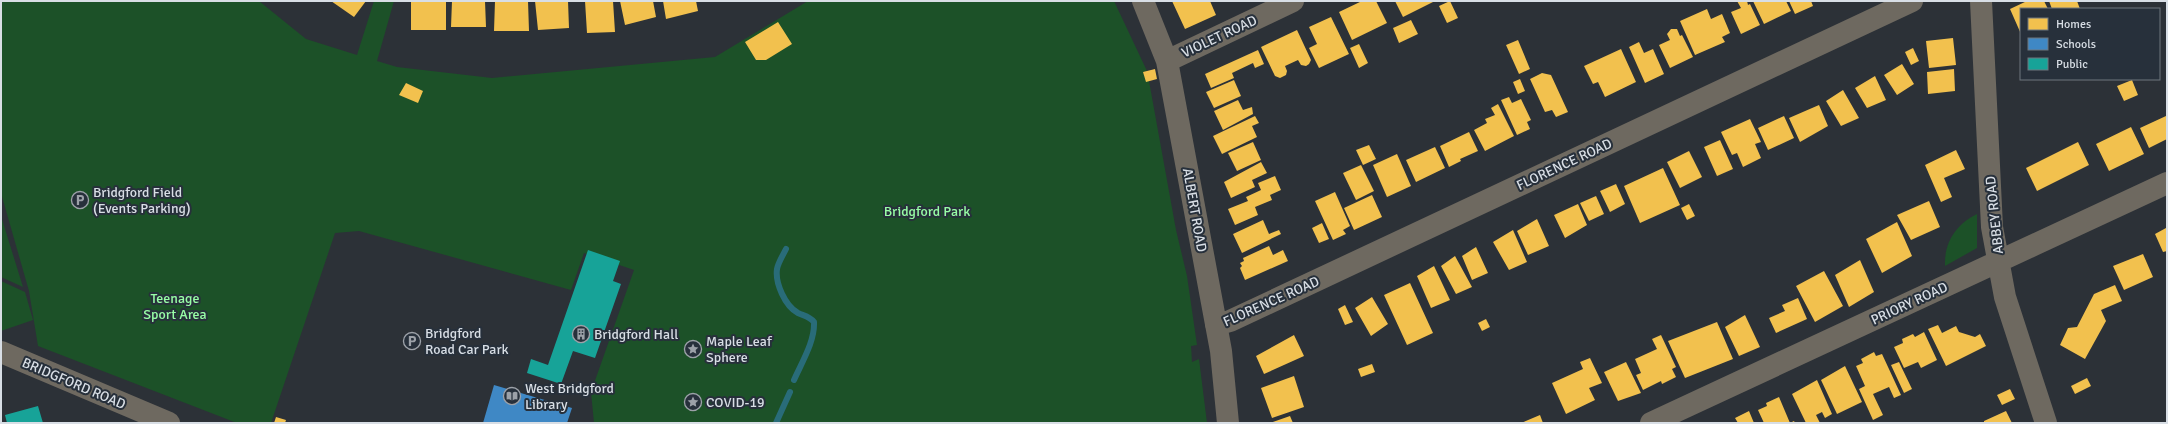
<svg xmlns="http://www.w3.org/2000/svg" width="2168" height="424" viewBox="0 0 2168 424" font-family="Signika,sans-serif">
	<rect width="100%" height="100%" fill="#2c3137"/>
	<path fill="#1c5128" d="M 1,1 L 259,1 L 306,39 L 357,55 L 374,1 L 394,1 L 377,61 L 397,67 L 492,78 L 715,57 L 808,1 L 1114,1 L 1147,71 L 1143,72 L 1149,81 L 1176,230 L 1187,276 L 1197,345 L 1191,346 L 1192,362 L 1199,359 L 1207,423 L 594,423 L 591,392 L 634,270 L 584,253 L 571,290 L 359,231 L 335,233 L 271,423 L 237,423 L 38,346 L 29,291 L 1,193 Z
		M 1977,214 L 1977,248 L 1945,266 C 1944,243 1956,224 1977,214 Z
		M 1,216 L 23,287 L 1,277 Z
		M 1,281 L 25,292 L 33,320 L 1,331 Z"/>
	<path fill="#f2c14e" d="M 331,1 L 366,1 L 354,17 Z
		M 411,1 L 446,1 L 446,30 L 411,30 Z
		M 452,1 L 485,1 L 486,27 L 451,27 Z
		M 495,1 L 528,1 L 529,31 L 494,31 Z
		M 535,1 L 568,1 L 569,28 L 538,30 Z
		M 585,1 L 613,1 L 615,32 L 587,33 Z
		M 620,1 L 653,1 L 656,17 L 625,25 Z
		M 663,1 L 696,1 L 698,11 L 666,19 Z
		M 1172,1 L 1210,1 L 1216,15 L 1185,29 Z
		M 1362,1 L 1376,1 L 1387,23 L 1352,40 L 1339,12 Z
		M 1395,1 L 1435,1 L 1403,17 Z
		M 1450,1 L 1458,18 L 1447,23 L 1439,6 Z
		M 1737,1 L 1747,1 L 1748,5 L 1750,4 L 1760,25 L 1741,34 L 1731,12 L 1741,8 Z
		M 1753,1 L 1786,1 L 1791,11 L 1764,24 Z
		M 1789,1 L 1811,1 L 1813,6 L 1795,14 Z
		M 2027,1 L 2044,1 L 2048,9 L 2021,9 L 2021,34 L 2010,9 Z
		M 2049,1 L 2077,1 L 2080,9 L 2052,9 Z
		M 1707,9 L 1711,19 L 1722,14 L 1730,33 L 1722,37 L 1725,42 L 1695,55 L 1680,21 Z
		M 1331,17 L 1349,54 L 1319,68 L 1309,48 L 1317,44 L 1309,27 Z
		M 1411,20 L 1418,34 L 1399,43 L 1393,28 Z
		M 778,22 L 792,44 L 766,60 L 756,60 L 745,42 Z
		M 1671,29 L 1677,29 L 1680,36 L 1682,35 L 1693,57 L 1670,68 L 1659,45 L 1670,40 L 1667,34 Z
		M 1297,30 L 1311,60 L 1309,64 L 1306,66 L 1301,65 L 1298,60 L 1285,66 L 1287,71 L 1286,75 L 1280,78 L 1275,76 L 1261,47 Z
		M 1953,38 L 1956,65 L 1929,68 L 1926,41 Z
		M 1518,40 L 1530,69 L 1519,74 L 1506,45 Z
		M 1639,42 L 1644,53 L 1653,49 L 1664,74 L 1645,83 L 1629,47 Z
		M 1359,44 L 1368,63 L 1359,68 L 1350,48 Z
		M 1913,48 L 1919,61 L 1911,65 L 1905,52 Z
		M 1621,49 L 1636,82 L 1605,97 L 1598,82 L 1593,84 L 1584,66 Z
		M 1258,50 L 1264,64 L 1255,68 L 1253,63 L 1232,73 L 1234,78 L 1211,88 L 1205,74 Z
		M 1902,64 L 1914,84 L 1897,95 L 1884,75 Z
		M 1155,69 L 1157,79 L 1146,82 L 1143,72 Z
		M 1954,69 L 1955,91 L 1928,94 L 1927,72 Z
		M 1542,73 L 1551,75 L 1568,112 L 1556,117 L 1552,110 L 1545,112 L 1530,79 Z
		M 1875,76 L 1886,100 L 1867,108 L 1855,88 Z
		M 1520,79 L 1525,91 L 1518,94 L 1513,82 Z
		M 1234,80 L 1241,96 L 1214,108 L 1206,92 Z
		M 2132,80 L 2138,95 L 2124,101 L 2117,86 Z
		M 406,83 L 423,91 L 418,103 L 399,95 Z
		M 1843,90 L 1859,118 L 1841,126 L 1826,101 Z
		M 1509,97 L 1512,103 L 1521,99 L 1531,120 L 1527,122 L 1530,129 L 1517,135 L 1501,100 Z
		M 1238,100 L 1243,110 L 1252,107 L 1253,114 L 1223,130 L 1214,111 Z
		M 1498,104 L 1514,136 L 1485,151 L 1474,130 L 1487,123 L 1485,119 L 1495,115 L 1491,108 Z
		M 1819,105 L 1828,126 L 1800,142 L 1789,118 Z
		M 1255,116 L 1259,123 L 1252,126 L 1257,137 L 1222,154 L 1213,136 Z
		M 1784,116 L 1794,138 L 1768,150 L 1758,128 Z
		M 2166,116 L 2167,139 L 2149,148 L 2140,128 Z
		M 1750,119 L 1761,142 L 1755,144 L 1761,158 L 1743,167 L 1737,153 L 1732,155 L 1721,132 Z
		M 2131,127 L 2144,154 L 2109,171 L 2096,144 Z
		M 1469,132 L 1478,151 L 1460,159 L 1461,161 L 1449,167 L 1440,146 Z
		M 1720,140 L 1733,169 L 1717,176 L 1704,147 Z
		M 1253,142 L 1261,160 L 1237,171 L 1228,153 Z
		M 2078,142 L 2089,165 L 2037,191 L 2026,168 Z
		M 1369,145 L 1376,159 L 1363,165 L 1356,150 Z
		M 1435,147 L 1445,168 L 1416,182 L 1406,160 Z
		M 1956,150 L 1965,169 L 1944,178 L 1952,197 L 1941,202 L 1925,165 Z
		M 1689,151 L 1702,177 L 1680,188 L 1667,162 Z
		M 1397,154 L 1411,186 L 1387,197 L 1373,165 Z
		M 1261,162 L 1267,173 L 1252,180 L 1255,187 L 1231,198 L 1224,182 Z
		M 1361,165 L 1374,191 L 1356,200 L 1343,173 Z
		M 1663,168 L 1680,205 L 1640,223 L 1624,186 Z
		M 1275,176 L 1281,190 L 1270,195 L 1272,200 L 1255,207 L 1258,215 L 1235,225 L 1228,209 L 1248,201 L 1246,197 L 1261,190 L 1258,183 Z
		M 1616,184 L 1625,204 L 1610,212 L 1600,191 Z
		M 1335,192 L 1350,226 L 1343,230 L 1346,234 L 1333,240 L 1315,201 Z
		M 1372,195 L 1382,217 L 1354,230 L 1344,208 Z
		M 1596,196 L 1604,214 L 1589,221 L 1580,203 Z
		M 1929,201 L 1940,227 L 1911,240 L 1897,215 Z
		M 1578,204 L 1587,225 L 1565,238 L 1554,215 Z
		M 1689,204 L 1695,216 L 1687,220 L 1681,208 Z
		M 1537,219 L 1549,246 L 1528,255 L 1517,231 Z
		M 1263,220 L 1269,234 L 1279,230 L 1281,234 L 1242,253 L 1233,234 Z
		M 1897,222 L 1912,256 L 1882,273 L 1866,239 Z
		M 1322,223 L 1329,239 L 1319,243 L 1312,228 Z
		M 2166,228 L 2167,251 L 2163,252 L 2155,234 Z
		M 1513,230 L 1527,262 L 1509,270 L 1493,242 Z
		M 1269,246 L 1273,255 L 1283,250 L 1288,261 L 1245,280 L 1240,268 L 1242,266 L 1240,263 L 1244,261 L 1243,258 Z
		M 1476,247 L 1488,273 L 1472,280 L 1462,256 Z
		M 2143,254 L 2153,277 L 2124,290 L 2113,266 Z
		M 1455,256 L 1472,287 L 1456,294 L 1441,266 Z
		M 1860,260 L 1874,292 L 1849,307 L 1835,275 Z
		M 1434,266 L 1450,300 L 1431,308 L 1417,276 Z
		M 1824,271 L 1843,306 L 1815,322 L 1796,286 Z
		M 1410,283 L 1433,333 L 1407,345 L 1384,295 Z
		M 2115,285 L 2122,301 L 2101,310 L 2106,321 L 2085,359 L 2060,345 L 2068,328 L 2077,327 L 2094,294 Z
		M 1372,297 L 1388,324 L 1371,336 L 1355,308 Z
		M 1798,298 L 1807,319 L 1776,333 L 1769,318 L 1785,311 L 1782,305 Z
		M 1345,305 L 1353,322 L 1345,325 L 1338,309 Z
		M 1745,315 L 1760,347 L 1739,356 L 1725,327 Z
		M 1486,319 L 1490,327 L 1482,331 L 1478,323 Z
		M 1717,322 L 1733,359 L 1685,378 L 1668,341 Z
		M 1938,325 L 1942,333 L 1956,326 L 1959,332 L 1975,337 L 1980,334 L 1986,346 L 1946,366 L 1928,329 Z
		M 1924,332 L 1937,360 L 1921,368 L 1918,362 L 1904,368 L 1894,347 L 1903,343 L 1902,339 L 1913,334 L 1915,337 Z
		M 1294,335 L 1304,356 L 1264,374 L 1256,356 Z
		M 1661,335 L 1676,367 L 1672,369 L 1676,377 L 1662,384 L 1661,381 L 1643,390 L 1636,375 L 1641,373 L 1635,359 L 1657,349 L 1652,339 Z
		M 1874,352 L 1876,356 L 1882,354 L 1901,395 L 1894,398 L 1889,387 L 1873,394 L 1883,415 L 1873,420 L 1859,389 L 1865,386 L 1856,366 L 1863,363 L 1861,359 Z
		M 1590,358 L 1602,383 L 1589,388 L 1595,400 L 1566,414 L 1552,383 L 1583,369 L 1580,362 Z
		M 1626,362 L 1641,393 L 1618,401 L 1604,372 Z
		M 1899,362 L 1912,389 L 1904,393 L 1891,365 Z
		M 1372,364 L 1375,372 L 1361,377 L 1358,369 Z
		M 1845,366 L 1862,402 L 1837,414 L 1821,380 Z
		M 1294,376 L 1304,407 L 1272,418 L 1261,388 Z
		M 2087,378 L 2091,386 L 2075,394 L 2071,386 Z
		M 1817,380 L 1832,414 L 1825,418 L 1822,412 L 1816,415 L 1820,423 L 1806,423 L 1792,394 Z
		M 2010,389 L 2015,399 L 2002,405 L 1997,395 Z
		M 1779,397 L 1790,423 L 1794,421 L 1795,423 L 1764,423 L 1758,410 L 1767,406 L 1766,403 Z
		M 1749,411 L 1754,423 L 1738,423 L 1735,418 Z
		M 2006,411 L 2012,423 L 1984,423 L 1984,421 Z
		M 1540,415 L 1543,423 L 1521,423 Z
		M 1290,416 L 1293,423 L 1270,423 Z
		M 276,417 L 286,420 L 285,423 L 274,423 Z"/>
	<path fill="#3f88c5" d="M 494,385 L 572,408 L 567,423 L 483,423 Z"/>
	<path fill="#17a398" d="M 588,250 L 620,261 L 613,281 L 621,284 L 595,358 L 573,351 L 561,384 L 527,373 L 531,359 L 548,365 Z
		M 38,406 L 43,423 L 7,423 L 5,415 Z"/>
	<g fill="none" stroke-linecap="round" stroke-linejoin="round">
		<path stroke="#296c79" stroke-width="6" d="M 786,249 C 783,255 778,263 777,269 C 775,283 785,306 798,313 C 804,316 809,316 814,322 C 815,341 802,362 794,380
			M 776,423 L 790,392"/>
		<path stroke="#6e6960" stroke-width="22" d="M 1143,1 L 1167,61 L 1221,351 L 1228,423
			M 1981,1 L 1992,227 L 2005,297 L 2046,423
			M 1167,61 L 1293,1
			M 1216,325 L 1230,321 L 1912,1
			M 1,352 L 169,423
			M 1651,423 L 2167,183"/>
	</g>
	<defs>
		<g id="parking-ring" transform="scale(0.9)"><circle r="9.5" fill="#27303b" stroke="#9ca1a8" stroke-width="1.5"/><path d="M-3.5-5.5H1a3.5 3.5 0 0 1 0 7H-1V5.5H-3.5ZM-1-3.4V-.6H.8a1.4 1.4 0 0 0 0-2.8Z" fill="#9ca1a8"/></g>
		<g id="building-ring" transform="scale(0.9)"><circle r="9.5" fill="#27303b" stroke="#9ca1a8" stroke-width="1.5"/><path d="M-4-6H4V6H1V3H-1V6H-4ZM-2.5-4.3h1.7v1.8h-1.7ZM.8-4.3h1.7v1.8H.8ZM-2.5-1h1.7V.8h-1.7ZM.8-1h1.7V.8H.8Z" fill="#9ca1a8"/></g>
		<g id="sight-ring" transform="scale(0.9)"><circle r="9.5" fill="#27303b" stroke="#9ca1a8" stroke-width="1.5"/><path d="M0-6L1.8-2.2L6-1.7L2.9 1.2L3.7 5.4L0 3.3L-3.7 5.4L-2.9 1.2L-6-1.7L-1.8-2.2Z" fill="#9ca1a8"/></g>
		<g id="library-ring" transform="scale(0.9)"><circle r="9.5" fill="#27303b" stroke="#9ca1a8" stroke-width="1.5"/><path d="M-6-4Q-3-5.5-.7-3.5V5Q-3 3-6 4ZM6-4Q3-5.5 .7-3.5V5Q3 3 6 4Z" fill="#9ca1a8"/></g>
	</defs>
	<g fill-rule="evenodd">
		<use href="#parking-ring" x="80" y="200"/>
		<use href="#building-ring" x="581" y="334"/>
		<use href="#parking-ring" x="412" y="341"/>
		<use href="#sight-ring" x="693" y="349"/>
		<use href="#library-ring" x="512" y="396"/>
		<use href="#sight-ring" x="693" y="402"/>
	</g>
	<g text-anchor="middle" stroke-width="4" stroke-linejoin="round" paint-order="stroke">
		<g font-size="14" fill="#d8dee5" stroke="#27303b">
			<text transform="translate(1219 36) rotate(-25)" y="5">VIOLET ROAD</text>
			<text transform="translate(1564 164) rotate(-25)" y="5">FLORENCE ROAD</text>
			<text transform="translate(1195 210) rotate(80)" y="5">ALBERT ROAD</text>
			<text transform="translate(1994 215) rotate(-96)" y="5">ABBEY ROAD</text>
			<text transform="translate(1271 301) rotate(-24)" y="5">FLORENCE ROAD</text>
			<text transform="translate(1909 303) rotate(-25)" y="5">PRIORY ROAD</text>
			<text transform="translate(74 383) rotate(23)" y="5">BRIDGFORD ROAD</text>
		</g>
		<g font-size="14" fill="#d8dee5" stroke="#27303b" text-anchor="start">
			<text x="93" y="197">Bridgford Field<tspan x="93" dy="16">(Events Parking)</tspan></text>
			<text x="425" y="338">Bridgford<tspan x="425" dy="16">Road Car Park</tspan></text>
			<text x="594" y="339">Bridgford Hall</text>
			<text x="706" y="346">Maple Leaf<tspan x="706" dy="16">Sphere</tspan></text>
			<text x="525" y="393">West Bridgford<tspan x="525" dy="16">Library</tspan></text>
			<text x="706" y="407">COVID-19</text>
		</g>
		<g font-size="14" fill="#98fea6" stroke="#27303b">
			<text x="927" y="216">Bridgford Park</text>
			<text x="175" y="303">Teenage<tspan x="175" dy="16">Sport Area</tspan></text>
		</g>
	</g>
	<rect width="2168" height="424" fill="none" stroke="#d8dee5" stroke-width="4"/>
	<rect x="2020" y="8" width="140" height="72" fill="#27303b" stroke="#6e767f"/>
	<rect x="2028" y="18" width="20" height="12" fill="#f2c14e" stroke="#6e767f"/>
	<text x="2056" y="28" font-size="12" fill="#d8dee5">Homes</text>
	<rect x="2028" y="38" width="20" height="12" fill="#3f88c5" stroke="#6e767f"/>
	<text x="2056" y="48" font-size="12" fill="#d8dee5">Schools</text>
	<rect x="2028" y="58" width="20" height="12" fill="#17a398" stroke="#6e767f"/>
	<text x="2056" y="68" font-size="12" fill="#d8dee5">Public</text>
</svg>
